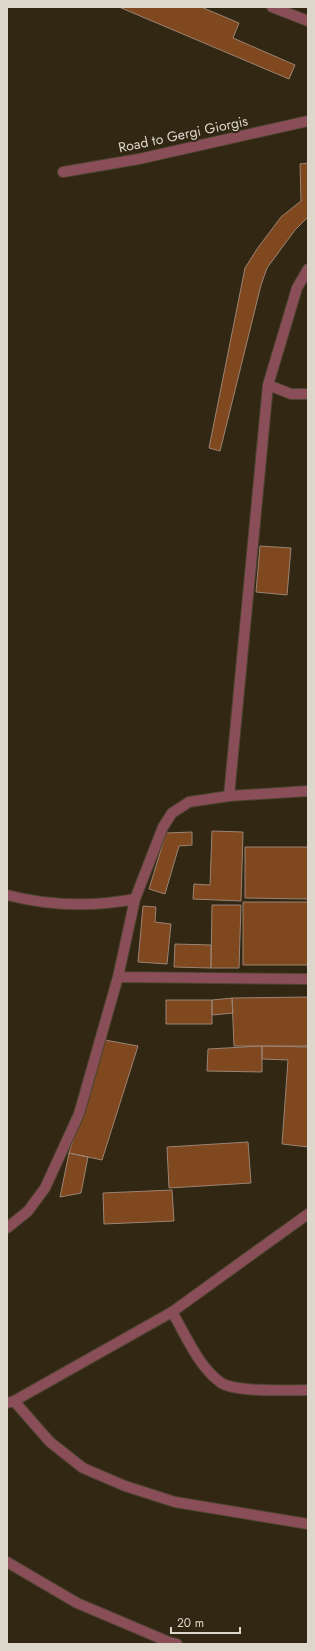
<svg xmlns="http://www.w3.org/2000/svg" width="315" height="1651" viewBox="0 0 315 1651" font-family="Jost,sans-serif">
	<rect width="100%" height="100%" fill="#312712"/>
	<path fill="#7f481e" stroke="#9b8374" d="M 119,7 L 201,7 L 239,23 L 233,38 L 295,65 L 289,79 Z
		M 308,163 L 308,217 L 295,230 L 267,268 L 261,285 L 220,451 L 209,448 L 245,268 L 257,249 L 281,217 L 301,201 L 300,164 Z
		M 260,546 L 291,548 L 287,595 L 256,592 Z
		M 212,831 L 243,832 L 241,901 L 193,899 L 194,884 L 210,885 Z
		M 192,832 L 192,845 L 179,846 L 165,894 L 149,889 L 166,833 Z
		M 245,847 L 308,847 L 308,899 L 245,898 Z
		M 243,902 L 308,902 L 308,965 L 243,965 Z
		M 212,905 L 241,905 L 239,968 L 211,968 Z
		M 143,906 L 156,907 L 155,922 L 171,924 L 167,964 L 138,962 Z
		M 175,944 L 211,945 L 211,968 L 174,967 Z
		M 308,997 L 308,1046 L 234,1046 L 232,998 Z
		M 232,998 L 233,1013 L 212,1015 L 212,1000 Z
		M 166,1000 L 212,1000 L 212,1024 L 166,1024 Z
		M 105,1040 L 138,1046 L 102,1160 L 69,1153 Z
		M 262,1046 L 262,1072 L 207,1071 L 208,1049 Z
		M 262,1046 L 308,1047 L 308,1147 L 282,1144 L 288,1060 L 262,1059 Z
		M 248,1142 L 251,1183 L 169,1188 L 167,1147 Z
		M 69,1153 L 88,1157 L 81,1193 L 60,1197 Z
		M 172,1190 L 174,1221 L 104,1224 L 103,1193 Z"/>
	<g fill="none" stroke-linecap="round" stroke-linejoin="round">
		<g stroke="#4d432f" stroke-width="12">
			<path id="minor" d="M 272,7 L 308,21
				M 63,172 L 139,159 L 308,121
				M 268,385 L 291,394 L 308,394
				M 229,796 L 268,385 L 297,288 L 308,269
				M 7,895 C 49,906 93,907 135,899 L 163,827 L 172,813 L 189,802 L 229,796 L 308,791
				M 118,977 L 308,979
				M 7,1228 L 28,1211 L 45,1188 L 79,1114 L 118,977 L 135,899
				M 172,1312 C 186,1335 198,1366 220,1382 C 234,1393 289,1390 308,1390
				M 14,1401 L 50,1442 L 83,1468 L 125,1486 L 175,1502 L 308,1524
				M 7,1403 L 14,1401 L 172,1312 L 308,1214
				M 7,1562 L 77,1603 L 169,1642 L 177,1644"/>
		</g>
		<use href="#minor" stroke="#894e58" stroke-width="10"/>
	</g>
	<g text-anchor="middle" stroke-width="4" stroke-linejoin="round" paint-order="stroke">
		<g font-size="14" fill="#ddd6ca" stroke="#312712">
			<text transform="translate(183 134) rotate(-12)" y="5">Road to Gergi Giorgis</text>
		</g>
	</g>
	<rect width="315" height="1651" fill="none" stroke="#ddd6ca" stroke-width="16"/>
	<path d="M171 1627v6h69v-6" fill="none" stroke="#ddd6ca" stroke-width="2"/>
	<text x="177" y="1627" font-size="12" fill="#ddd6ca" stroke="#312712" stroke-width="3" paint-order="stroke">20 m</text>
</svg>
